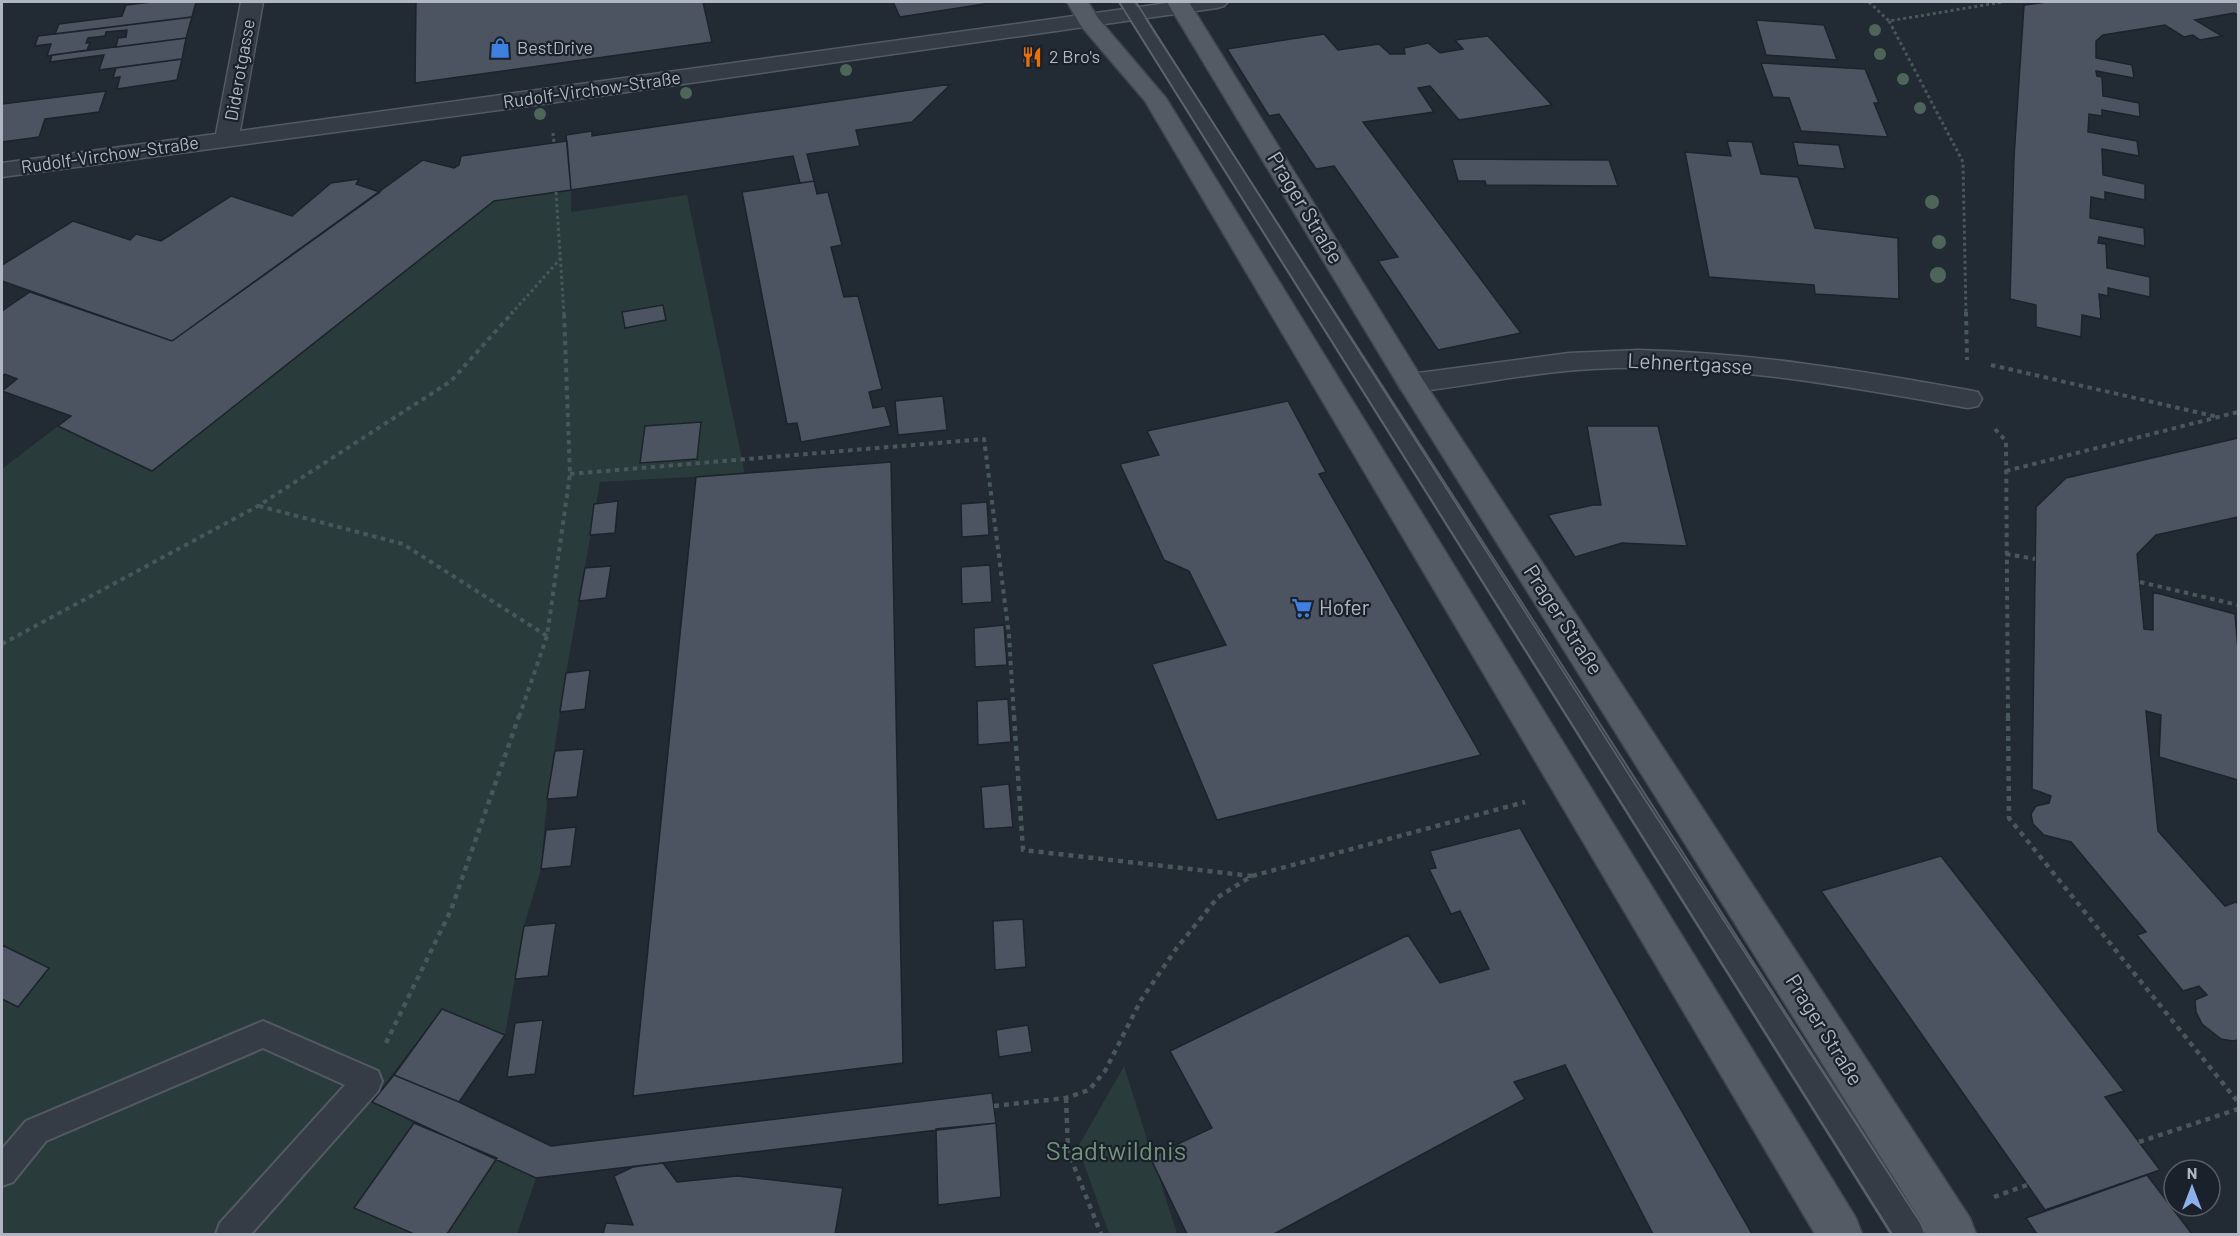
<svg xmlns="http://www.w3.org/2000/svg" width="2240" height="1236" viewBox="0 0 2240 1236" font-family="Barlow,sans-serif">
	<rect width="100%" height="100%" fill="#222a34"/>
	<path fill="#2a3b3b" d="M 571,190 L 571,212 L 687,195 L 745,474 L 600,482 L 566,673 L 547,799 L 541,869 L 524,926 L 505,1035 L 442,1009 L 372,1101 L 414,1123 L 354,1208 L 414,1234 L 2,1234 L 2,999 L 18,1007 L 49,968 L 2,945 L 2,469 L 58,426 L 152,471 L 494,201 Z
		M 1124,1066 L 1177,1234 L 1109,1234 L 1078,1147 Z
		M 497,1158 L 536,1178 L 517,1234 L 447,1234 Z"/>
	<path fill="#4b5460" stroke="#1d232c" stroke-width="1.5" d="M 152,2 L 196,2 L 192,17 L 55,34 L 59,24 L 122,16 L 126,5 Z
		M 416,2 L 703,2 L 712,42 L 415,83 Z
		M 893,2 L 997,2 L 900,17 Z
		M 2047,2 L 2238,2 L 2238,15 L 2234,13 L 2195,20 L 2222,36 L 2200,40 L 2193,35 L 2184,37 L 2165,25 L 2103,35 L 2096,41 L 2096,58 L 2132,65 L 2134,78 L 2096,71 L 2097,76 L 2102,77 L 2103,96 L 2139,103 L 2140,117 L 2102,110 L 2102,116 L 2089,114 L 2088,132 L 2137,141 L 2139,156 L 2102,149 L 2103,175 L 2145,184 L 2145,200 L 2105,192 L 2105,200 L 2091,197 L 2090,218 L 2144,228 L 2145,246 L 2099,237 L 2098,243 L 2106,244 L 2107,268 L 2150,277 L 2150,297 L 2108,288 L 2108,296 L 2099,294 L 2101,319 L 2082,315 L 2081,337 L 2036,327 L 2036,305 L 2010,299 L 2014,157 L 2024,5 Z
		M 192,17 L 186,38 L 116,47 L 118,38 L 126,37 L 127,30 L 106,32 L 105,36 L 88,38 L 86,43 L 90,43 L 87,50 L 47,56 L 51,44 L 35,46 L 38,36 Z
		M 1756,20 L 1824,25 L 1837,60 L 1766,55 Z
		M 1324,34 L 1338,50 L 1379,44 L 1390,54 L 1405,54 L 1404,48 L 1428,43 L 1440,53 L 1463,49 L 1455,40 L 1488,36 L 1552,105 L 1459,120 L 1430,86 L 1418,88 L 1434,112 L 1363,122 L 1521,333 L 1438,350 L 1378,261 L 1398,257 L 1334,166 L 1316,169 L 1279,114 L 1269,116 L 1227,49 Z
		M 186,38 L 182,59 L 99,70 L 104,55 L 50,62 L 52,55 Z
		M 1024,50 L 1043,50 L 1041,63 L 1022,63 Z
		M 182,59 L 177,80 L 117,89 L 120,77 L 113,78 L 116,68 Z
		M 1761,63 L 1865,69 L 1879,103 L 1874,103 L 1888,137 L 1801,131 L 1789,98 L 1773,97 Z
		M 951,84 L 912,122 L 856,130 L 860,146 L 807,154 L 814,181 L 800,183 L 793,156 L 571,190 L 566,135 L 592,131 L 592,136 Z
		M 106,91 L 99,112 L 45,119 L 39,137 L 2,142 L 2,104 Z
		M 567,141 L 571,190 L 494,201 L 152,471 L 58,426 L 71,416 L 2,391 L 17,379 L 5,374 L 2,376 L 2,311 L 30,292 L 172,341 L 423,160 L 454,168 L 459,165 L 461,156 Z
		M 1727,141 L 1752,142 L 1761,174 L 1798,177 L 1815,228 L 1898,238 L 1899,299 L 1815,294 L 1814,285 L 1709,277 L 1685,152 L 1731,156 Z
		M 1793,142 L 1839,145 L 1845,169 L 1798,165 Z
		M 1452,159 L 1609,160 L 1618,186 L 1486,185 L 1485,181 L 1458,181 Z
		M 359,179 L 356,184 L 380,192 L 172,341 L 2,281 L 2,265 L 73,221 L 130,240 L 136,234 L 161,241 L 231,196 L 292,216 L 331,183 Z
		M 814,181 L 817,194 L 828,192 L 842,245 L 831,247 L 844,297 L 858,296 L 882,389 L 869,392 L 873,408 L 885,406 L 891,426 L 801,442 L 797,423 L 787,424 L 742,192 Z
		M 663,305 L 666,320 L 625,328 L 622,312 Z
		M 943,396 L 947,430 L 898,435 L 895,401 Z
		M 1288,401 L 1326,472 L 1319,474 L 1481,755 L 1217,820 L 1152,664 L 1226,645 L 1189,571 L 1164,560 L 1120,464 L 1159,455 L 1147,431 Z
		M 701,422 L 697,459 L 640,463 L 645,426 Z
		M 1587,426 L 1658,426 L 1687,546 L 1622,543 L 1575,557 L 1548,515 L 1593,505 L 1601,505 Z
		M 2238,438 L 2238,517 L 2156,535 L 2137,554 L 2144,629 L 2153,630 L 2153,592 L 2235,614 L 2238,650 L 2238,780 L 2159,757 L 2161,715 L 2146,711 L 2158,831 L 2225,906 L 2236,902 L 2238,904 L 2238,1040 L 2233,1041 L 2221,1039 L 2202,1024 L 2196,1012 L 2195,1000 L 2207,995 L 2199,986 L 2183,991 L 2137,935 L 2146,932 L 2071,842 L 2044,835 L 2033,824 L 2031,814 L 2036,806 L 2049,803 L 2051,796 L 2032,789 L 2036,507 L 2066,478 Z
		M 891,462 L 903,1063 L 633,1096 L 696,477 Z
		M 618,501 L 615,533 L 590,535 L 594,504 Z
		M 987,502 L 989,535 L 962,537 L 961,504 Z
		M 990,565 L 992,602 L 962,604 L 961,567 Z
		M 611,566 L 606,598 L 579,601 L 585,568 Z
		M 1004,625 L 1007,665 L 975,667 L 974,628 Z
		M 590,670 L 585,709 L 560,712 L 566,673 Z
		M 1008,699 L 1011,742 L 978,745 L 977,701 Z
		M 584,749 L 577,797 L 547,799 L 555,751 Z
		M 1009,784 L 1013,827 L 984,829 L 981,787 Z
		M 576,827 L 571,866 L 541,869 L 546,830 Z
		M 1520,828 L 1752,1234 L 1653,1234 L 1565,1065 L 1514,1082 L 1525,1099 L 1274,1234 L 1187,1234 L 1150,1157 L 1212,1128 L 1170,1051 L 1408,935 L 1440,983 L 1489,969 L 1460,911 L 1451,914 L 1429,869 L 1436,868 L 1430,851 Z
		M 1941,856 L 2124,1091 L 2105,1097 L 2160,1170 L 2045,1210 L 1821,891 Z
		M 1023,919 L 1026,967 L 995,970 L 993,921 Z
		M 556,923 L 548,976 L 515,979 L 524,926 Z
		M 2,945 L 49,968 L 18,1007 L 2,999 Z
		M 442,1009 L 505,1035 L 459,1102 L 394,1075 Z
		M 543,1020 L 535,1074 L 507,1077 L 515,1023 Z
		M 1028,1025 L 1032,1052 L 999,1057 L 996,1030 Z
		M 394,1075 L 459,1102 L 551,1146 L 992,1093 L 996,1123 L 536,1178 L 372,1102 Z
		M 414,1123 L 497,1158 L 447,1234 L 414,1234 L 354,1208 Z
		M 996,1123 L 1001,1197 L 938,1205 L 936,1129 Z
		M 663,1163 L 677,1182 L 737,1176 L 843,1188 L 835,1234 L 603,1234 L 606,1223 L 633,1225 L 614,1176 L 633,1167 Z
		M 2147,1175 L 2192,1234 L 2037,1234 L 2026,1218 Z"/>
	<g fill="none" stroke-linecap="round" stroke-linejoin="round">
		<g stroke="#535a63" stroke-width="4">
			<path id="lane" d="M 1120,2 L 1134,2 L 1920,1223 L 1924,1234 L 1892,1234 Z
				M 263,1021 L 378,1071 L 382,1081 L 378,1091 L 251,1234 L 216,1234 L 220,1223 L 345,1085 L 263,1048 L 46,1141 L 13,1182 L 2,1186 L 2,1149 L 26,1121 Z"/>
		</g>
		<g stroke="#535a63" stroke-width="3">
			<path id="street" d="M 241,2 L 263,2 L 240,131 L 1175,2 L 1228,2 L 1224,6 L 1217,8 L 550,103 L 2,177 L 2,163 L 216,134 Z
				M 1639,350 C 1750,353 1859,370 1968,390 L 1978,392 L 1982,399 L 1978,406 L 1968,408 C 1844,386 1718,362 1592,369 C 1531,372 1471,386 1411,392 L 1401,390 L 1397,383 L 1401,376 L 1411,374 L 1569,353 Z"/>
		</g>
		<g stroke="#3f454f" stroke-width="3">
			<path id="primary" d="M 1067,2 L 1088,2 L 1098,18 L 1166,98 L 1856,1218 L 1862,1234 L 1815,1234 L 1145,101 L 1081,26 Z
				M 1167,2 L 1189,2 L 1423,380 L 1970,1218 L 1976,1234 L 1929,1234 L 1397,383 Z"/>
		</g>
		<path stroke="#48585a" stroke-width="3" stroke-dasharray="3 3" stroke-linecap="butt" d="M 1869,2 L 1889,21 L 2003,2
			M 1889,21 L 1963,162 L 1966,314
			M 553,133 L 554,143
			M 556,192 L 564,314
			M 511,314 L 562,257"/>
		<path stroke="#48585a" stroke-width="4" stroke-dasharray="4.5 4.5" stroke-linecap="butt" d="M 1966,312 L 1967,360
			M 1991,365 L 2218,417
			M 1995,429 L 2006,441 L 2008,717
			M 2006,471 L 2238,412
			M 570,474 L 984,439 L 1009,635 L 1014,717
			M 259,506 L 403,544 L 547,636
			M 2006,554 L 2035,559
			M 2140,582 L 2238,605
			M 2,644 L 258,506 L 451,381 L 513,312
			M 519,717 L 547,636 L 570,474 L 564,312"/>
		<path stroke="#48585a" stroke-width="4.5" stroke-dasharray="5 5" stroke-linecap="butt" d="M 1014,716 L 1023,850 L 1252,876
			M 2008,716 L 2009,818 L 2238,1102
			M 386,1043 L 451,910 L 519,716
			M 1066,1098 L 1068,1151 L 1101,1234
			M 994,1106 L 1066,1098 L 1089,1090 L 1105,1071 L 1141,1000 L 1176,949 L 1218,897 L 1252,876 L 1525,802
			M 2139,1142 L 2238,1109
			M 1994,1197 L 2027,1185"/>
		<use href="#lane" fill="#363c45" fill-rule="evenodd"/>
		<use href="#street" fill="#363c45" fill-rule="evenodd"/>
		<use href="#primary" fill="#545b65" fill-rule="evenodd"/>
		<path stroke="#5c636f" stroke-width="1.5" d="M 1119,2 L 1892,1234
			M 1136,2 L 1633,781 L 1928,1234"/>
	</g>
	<g fill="#4e655a">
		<circle cx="1875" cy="30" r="6"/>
		<circle cx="1880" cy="54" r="6"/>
		<circle cx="846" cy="70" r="6"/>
		<circle cx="1903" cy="79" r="6"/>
		<circle cx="686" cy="93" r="6"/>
		<circle cx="1920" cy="108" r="6"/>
		<circle cx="540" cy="114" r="6"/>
		<circle cx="1932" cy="202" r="7"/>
		<circle cx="1939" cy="242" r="7"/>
		<circle cx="1938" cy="275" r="8"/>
	</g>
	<defs>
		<g id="shop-bare" transform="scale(1.62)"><path d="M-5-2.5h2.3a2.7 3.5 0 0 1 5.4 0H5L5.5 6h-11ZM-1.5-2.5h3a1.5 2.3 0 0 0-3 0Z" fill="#3f7fe0" stroke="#1b212a" stroke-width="2.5" paint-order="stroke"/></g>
		<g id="restaurant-bare" transform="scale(1.62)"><path d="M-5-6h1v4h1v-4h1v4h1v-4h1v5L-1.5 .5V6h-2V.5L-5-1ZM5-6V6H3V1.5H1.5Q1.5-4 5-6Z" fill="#e8710a" stroke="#1b212a" stroke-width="2.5" paint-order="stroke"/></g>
		<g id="supermarket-bare" transform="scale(1.62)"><path d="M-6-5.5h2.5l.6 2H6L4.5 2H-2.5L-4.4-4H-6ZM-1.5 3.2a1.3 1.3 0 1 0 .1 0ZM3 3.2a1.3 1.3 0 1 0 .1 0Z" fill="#3f7fe0" stroke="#1b212a" stroke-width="2.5" paint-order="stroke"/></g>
	</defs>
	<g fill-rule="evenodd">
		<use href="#shop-bare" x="500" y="48"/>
		<use href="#restaurant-bare" x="1032" y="57"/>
		<use href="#supermarket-bare" x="1302" y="608"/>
	</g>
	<g text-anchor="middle" stroke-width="4.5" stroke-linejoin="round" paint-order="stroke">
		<g font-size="18" fill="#b0b7c2" stroke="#1b212a" text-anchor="start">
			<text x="517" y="54">BestDrive</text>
			<text x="1049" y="63">2 Bro's</text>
		</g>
		<g font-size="18" fill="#b0b7c2" stroke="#1b212a">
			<text transform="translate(240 70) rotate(-80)" y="6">Diderotgasse</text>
			<text transform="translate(592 90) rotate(-8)" y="6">Rudolf-Virchow-Straße</text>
			<text transform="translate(110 155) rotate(-8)" y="6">Rudolf-Virchow-Straße</text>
		</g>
		<g font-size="21" fill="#b0b7c2" stroke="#1b212a">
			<text transform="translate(1305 208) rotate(59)" y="7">Prager Straße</text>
			<text transform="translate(1690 364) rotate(3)" y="7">Lehnertgasse</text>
			<text transform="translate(1563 620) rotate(57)" y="7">Prager Straße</text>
			<text transform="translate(1824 1030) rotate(58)" y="7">Prager Straße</text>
		</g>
		<g font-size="21" fill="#b0b7c2" stroke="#1b212a" text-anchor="start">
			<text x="1319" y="615">Hofer</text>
		</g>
		<g font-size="26" fill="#72957a" stroke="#1b212a">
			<text x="1116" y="1160">Stadtwildnis</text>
		</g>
	</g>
	<rect width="2240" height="1236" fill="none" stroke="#b0b7c2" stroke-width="6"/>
	<g transform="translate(2192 1188)"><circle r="28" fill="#1b212a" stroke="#575d67" stroke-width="1.5"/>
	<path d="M0-4.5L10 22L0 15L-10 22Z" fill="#8db0ea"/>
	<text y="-9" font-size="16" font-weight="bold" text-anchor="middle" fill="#b0b7c2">N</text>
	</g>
</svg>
